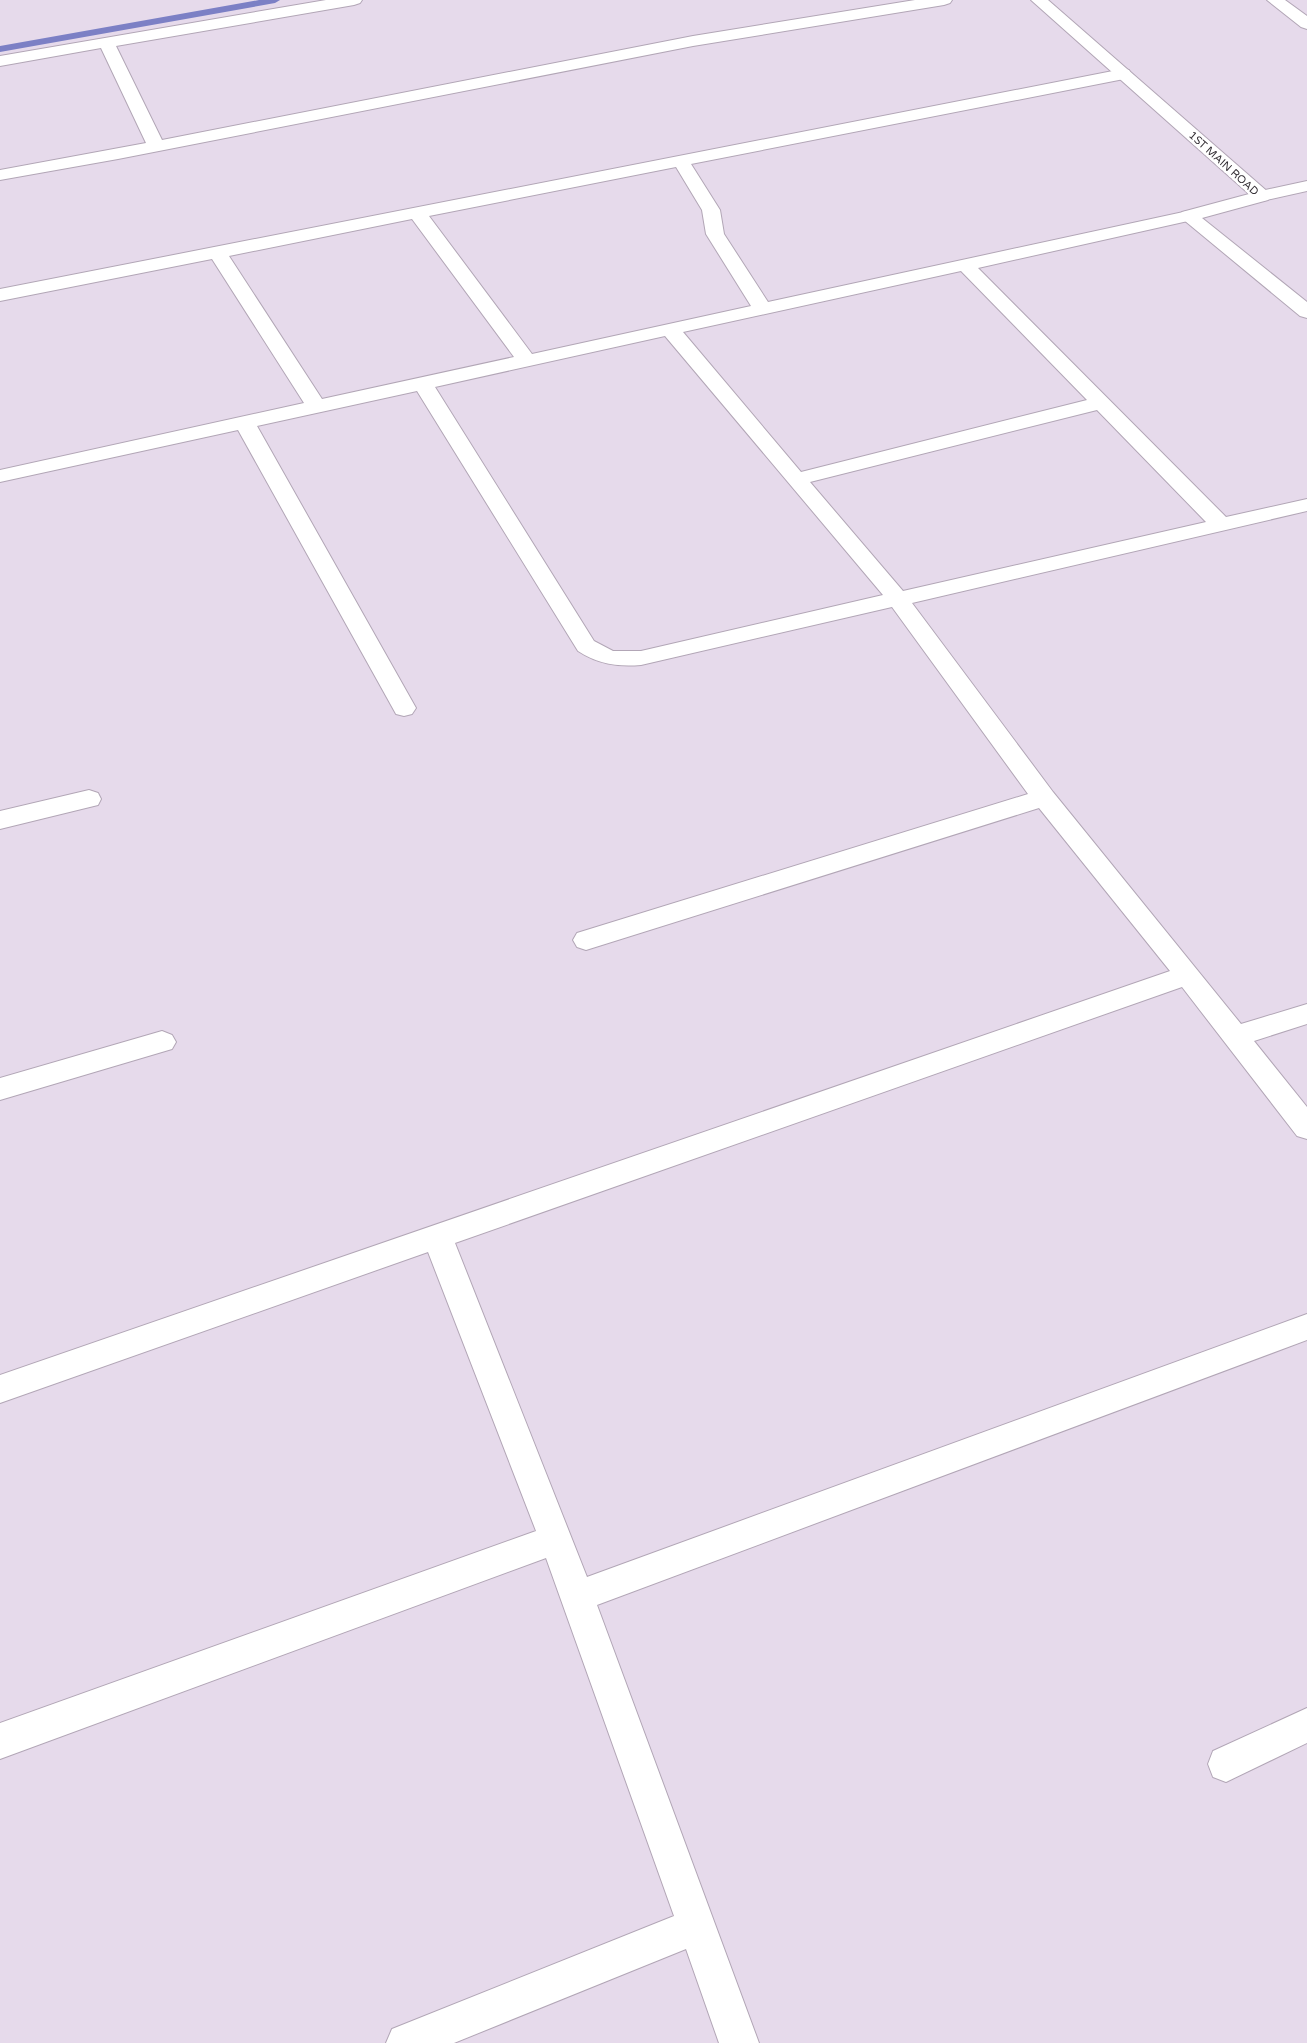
<svg xmlns="http://www.w3.org/2000/svg" width="1307" height="2043" viewBox="0 0 1307 2043" font-family="'Varela Round',sans-serif">
	<rect width="100%" height="100%" fill="#e6daeb"/>
	<g fill="none" stroke-linecap="round" stroke-linejoin="round">
		<path fill="#7c80c5" fill-rule="evenodd" d="M 259,0 L 280,0 L 275,3 L 0,52 L 0,46 Z"/>
		<g stroke="#b2a6b6" stroke-width="2">
			<path id="street" d="M 326,0 L 362,0 L 360,3 L 354,5 L 116,46 L 162,140 L 693,36 L 915,0 L 952,0 L 950,3 L 944,5 L 693,46 L 118,159 L 0,180 L 0,170 L 146,143 L 101,48 L 0,66 L 0,56 Z
				M 1267,0 L 1285,0 L 1307,16 L 1307,29 L 1301,27 Z
				M 1123,69 L 1129,70 L 1131,74 L 1129,78 L 691,164 L 720,210 L 724,234 L 768,302 L 1188,211 L 1194,212 L 1197,216 L 1194,220 L 1188,221 L 978,268 L 1226,517 L 1307,499 L 1307,511 L 912,603 L 1053,792 L 1241,1024 L 1307,1004 L 1307,1024 L 1254,1041 L 1307,1107 L 1307,1139 L 1297,1136 L 1182,987 L 455,1243 L 587,1577 L 1307,1314 L 1307,1340 L 597,1605 L 759,2043 L 719,2043 L 686,1949 L 454,2043 L 386,2043 L 392,2029 L 674,1916 L 546,1558 L 0,1759 L 0,1723 L 536,1531 L 428,1252 L 0,1403 L 0,1375 L 1170,971 L 1039,808 L 586,950 L 577,947 L 573,940 L 577,933 L 1028,794 L 892,607 L 641,665 C 617,667 598,664 578,651 L 417,391 L 257,426 L 416,708 L 412,714 L 404,716 L 396,714 L 238,430 L 0,482 L 0,470 L 304,403 L 212,259 L 0,301 L 0,289 ZM 676,167 L 702,210 L 706,234 L 751,306 L 532,354 L 429,216 ZM 412,219 L 514,357 L 322,399 L 229,256 ZM 961,271 L 1087,400 L 801,472 L 683,332 ZM 665,336 L 883,595 L 641,651 L 613,651 L 594,641 L 435,387 ZM 1097,410 L 1206,522 L 903,591 L 810,482 Z
				M 1307,181 L 1307,191 L 1262,201 L 1256,200 L 1253,196 L 1256,192 Z
				M 89,790 L 98,793 L 101,799 L 98,805 L 0,829 L 0,811 Z
				M 162,1031 L 172,1035 L 176,1042 L 172,1049 L 0,1100 L 0,1078 Z
				M 1307,1708 L 1307,1743 L 1226,1782 L 1213,1777 L 1208,1764 L 1213,1751 Z"/>
		</g>
		<g stroke="#b2a6b6" stroke-width="2">
			<path id="secondary" d="M 1031,0 L 1048,0 L 1268,192 L 1271,196 L 1268,200 L 1202,218 L 1307,302 L 1307,318 L 1300,316 L 1179,216 L 1182,212 L 1249,194 Z"/>
		</g>
		<use href="#street" fill="#fff" fill-rule="evenodd"/>
		<use href="#secondary" fill="#fff" fill-rule="evenodd"/>
	</g>
	<g text-anchor="middle" stroke-width="5" stroke-linejoin="round" paint-order="stroke">
		<g font-size="11" fill="#353036" stroke="#fff">
			<text transform="translate(1224 163) rotate(42)" y="4">1ST MAIN ROAD</text>
		</g>
	</g>
</svg>
